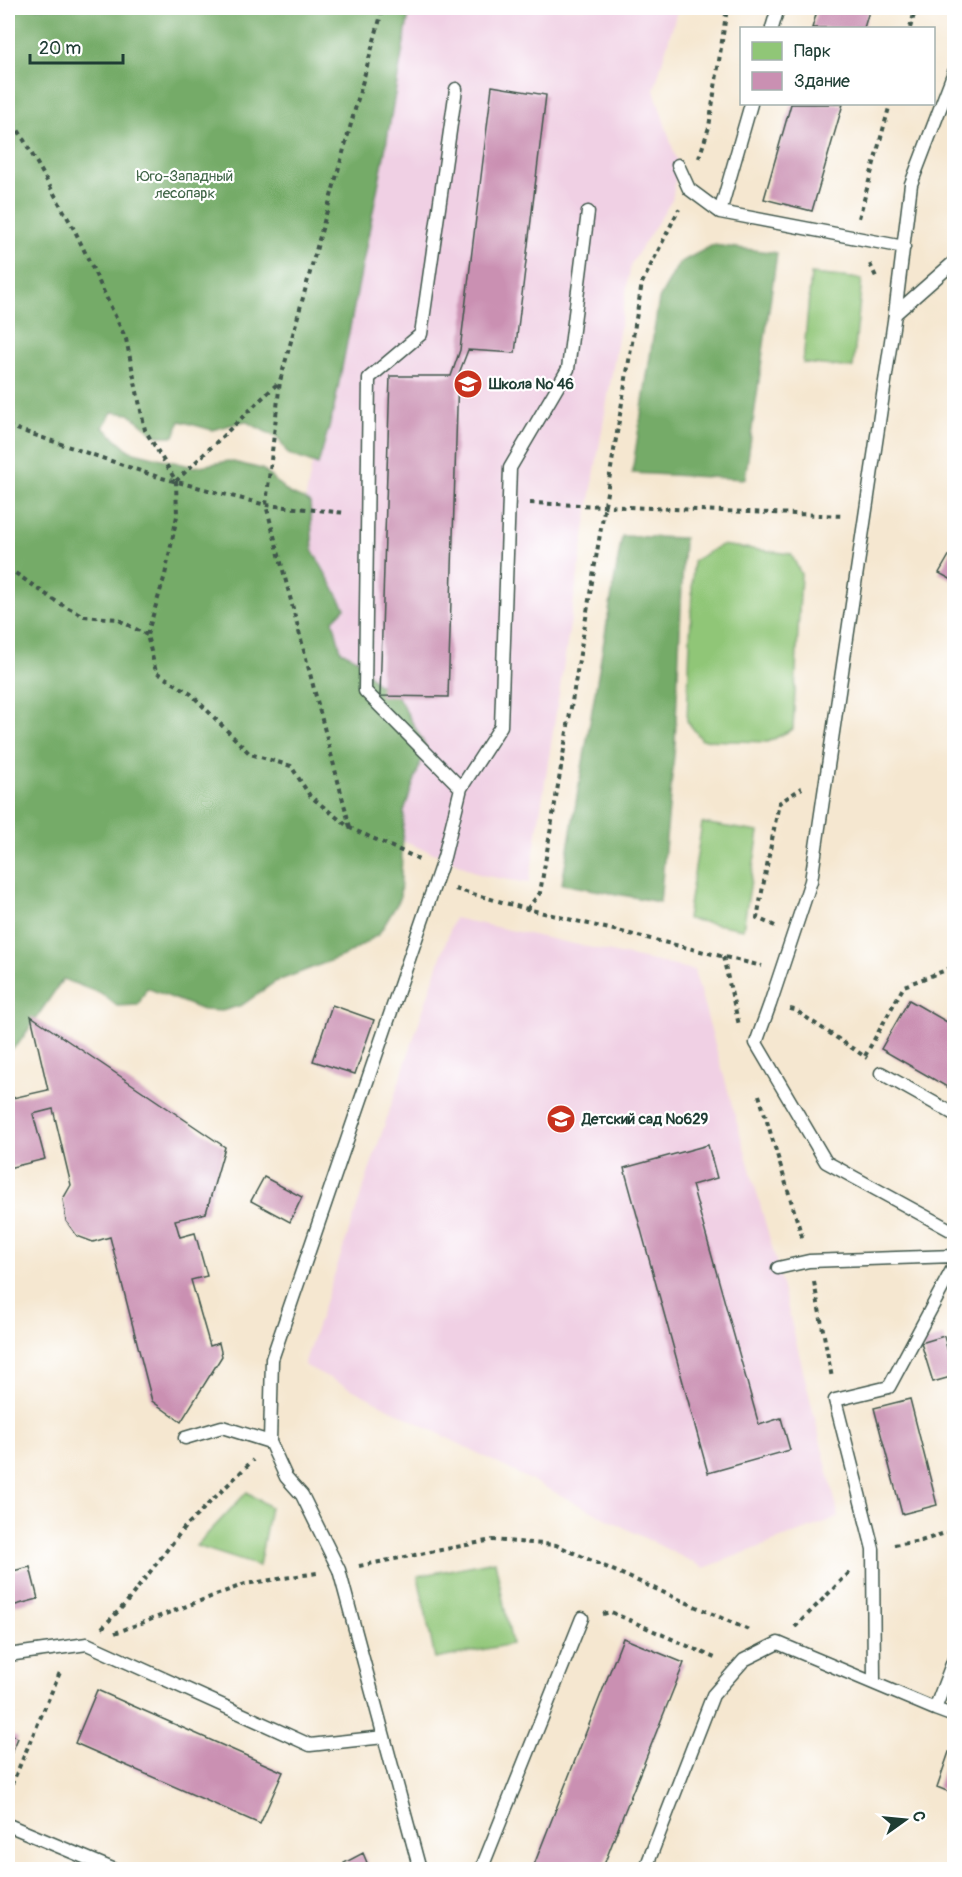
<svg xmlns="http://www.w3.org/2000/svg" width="962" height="1877" viewBox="0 0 962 1877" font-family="Pangolin,sans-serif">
	<rect width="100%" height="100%" fill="#fff"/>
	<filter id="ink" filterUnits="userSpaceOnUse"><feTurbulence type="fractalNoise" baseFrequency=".0167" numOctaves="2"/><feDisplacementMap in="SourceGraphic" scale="12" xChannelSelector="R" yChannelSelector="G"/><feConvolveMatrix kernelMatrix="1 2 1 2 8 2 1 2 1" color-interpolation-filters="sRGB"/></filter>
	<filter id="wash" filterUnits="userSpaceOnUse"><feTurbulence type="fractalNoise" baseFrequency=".008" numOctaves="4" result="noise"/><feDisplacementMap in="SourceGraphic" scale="24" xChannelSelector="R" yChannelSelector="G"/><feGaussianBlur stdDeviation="1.35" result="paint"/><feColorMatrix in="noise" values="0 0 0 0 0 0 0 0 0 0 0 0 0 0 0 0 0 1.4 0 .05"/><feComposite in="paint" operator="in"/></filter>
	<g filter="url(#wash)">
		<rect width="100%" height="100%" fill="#f5e7d0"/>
		<path fill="#f0d0e4" d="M 398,8 L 678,8 L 654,90 L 678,165 L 672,200 L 631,264 L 589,505 L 529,883 L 481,875 L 444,857 L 365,827 L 299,534 Z
			M 454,918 L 694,970 L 778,1268 L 839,1517 L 704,1568 L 304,1365 Z"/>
		<path fill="#90c677" stroke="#588256" stroke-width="1.5" d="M 811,274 L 862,279 L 853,368 L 803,363 Z
			M 721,545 L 791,554 L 801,574 L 793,729 L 768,742 L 702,740 L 687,721 L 693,561 Z
			M 702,823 L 759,832 L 743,929 L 687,919 Z
			M 247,1492 L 270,1507 L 259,1566 L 196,1546 Z
			M 495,1561 L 512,1644 L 435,1659 L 418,1576 Z"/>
		<path fill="#74ab68" stroke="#4a744e" stroke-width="1.5" d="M 8,8 L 410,8 L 385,151 L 333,413 L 318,465 L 288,454 L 278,438 L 245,421 L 212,430 L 180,421 L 174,436 L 157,436 L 129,414 L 112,412 L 103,427 L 130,451 L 194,467 L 229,461 L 262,469 L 289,493 L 310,502 L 313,551 L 345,608 L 333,620 L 341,651 L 357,659 L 377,684 L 393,688 L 426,747 L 404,811 L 400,899 L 379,934 L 348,954 L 275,982 L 242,1005 L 222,1011 L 203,1010 L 147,988 L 138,1005 L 117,1006 L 102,994 L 63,979 L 19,1043 L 8,1052 Z
			M 713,245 L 777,253 L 745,479 L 632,473 L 659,299 L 679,263 Z
			M 622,536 L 684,538 L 675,744 L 660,902 L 562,884 Z"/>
		<g id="blocks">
			<path fill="#ca90b2" d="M 818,8 L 870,8 L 864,28 L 812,28 Z
				M 492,86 L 546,95 L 515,353 L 468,350 L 458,376 L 448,697 L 380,696 L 390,376 L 451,376 L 460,350 Z
				M 791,104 L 843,104 L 812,211 L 764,199 Z
				M 954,547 L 954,581 L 939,573 Z
				M 909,1000 L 954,1026 L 954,1091 L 881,1049 Z
				M 332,1005 L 374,1020 L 355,1074 L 313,1061 Z
				M 31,1016 L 225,1147 L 206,1213 L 175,1220 L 180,1237 L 195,1233 L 207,1276 L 191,1280 L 210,1346 L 219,1343 L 222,1356 L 181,1422 L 152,1401 L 110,1237 L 93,1242 L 77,1236 L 66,1221 L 63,1199 L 71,1185 L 53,1109 L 33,1114 L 45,1159 L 8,1168 L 8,1099 L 48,1090 Z
				M 708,1145 L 717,1178 L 692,1185 L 759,1425 L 781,1418 L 790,1450 L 708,1473 L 624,1168 Z
				M 264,1177 L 302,1197 L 290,1222 L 251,1201 Z
				M 944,1336 L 954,1376 L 933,1382 L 921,1343 Z
				M 910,1399 L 937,1505 L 902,1514 L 874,1408 Z
				M 30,1567 L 38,1599 L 8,1607 L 8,1572 Z
				M 623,1638 L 684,1663 L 622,1818 L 602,1870 L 532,1870 Z
				M 97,1690 L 283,1772 L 260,1824 L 75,1743 Z
				M 8,1733 L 18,1738 L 8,1762 Z
				M 949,1752 L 954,1754 L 954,1794 L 937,1787 Z
				M 363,1853 L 370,1870 L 347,1870 L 344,1863 Z"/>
		</g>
	</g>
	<g filter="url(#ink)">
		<use href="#blocks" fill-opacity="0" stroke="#3f564b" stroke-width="1.5"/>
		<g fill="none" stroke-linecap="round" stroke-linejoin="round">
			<g stroke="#3f564b" stroke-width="15">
				<path id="service" d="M 772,28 L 778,8
					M 954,72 L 911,184 L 895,314 L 811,881 L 770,1004 L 756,1043 L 826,1162 L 954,1232
					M 751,104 L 720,212 L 904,247
					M 678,165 L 689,189 L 720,212
					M 895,314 L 954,262
					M 461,788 L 501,726 L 510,468 L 568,369 L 588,212
					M 881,1073 L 954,1114
					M 778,1268 L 809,1261 L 954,1256
					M 185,1438 L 222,1427 L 270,1442
					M 8,1655 L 87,1644 L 310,1745 L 384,1737
					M 954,1659 L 935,1709 L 954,1716
					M 874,1683 L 873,1549 L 835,1400 L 889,1387 L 954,1266
					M 8,1825 L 115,1870
					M 420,1870 L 339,1570 L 302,1495 L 286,1477 L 270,1442 L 272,1359 L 444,857 L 461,788 L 365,691 L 369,378 L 421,334 L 456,89
					M 481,1870 L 582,1618
					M 645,1870 L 713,1695 L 744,1660 L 778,1643 L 935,1709"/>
			</g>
			<path stroke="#3f564b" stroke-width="4" stroke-dasharray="4.5 4.5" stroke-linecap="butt" d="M 910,28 L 916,8
				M 8,116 L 20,133 L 75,231 L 126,339 L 145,430 L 176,481 L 177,516 L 165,575 L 147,635 L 156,672 L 191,694 L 250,754 L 291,766 L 310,796 L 350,828 L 419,859
				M 699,158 L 709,127 L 727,8
				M 859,218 L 890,104
				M 870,264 L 877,279
				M 8,426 L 158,477 L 266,505 L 346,513
				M 176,481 L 279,382
				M 530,503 L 844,516
				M 8,568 L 57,602 L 84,616 L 117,619 L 147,635
				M 350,827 L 266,505 L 280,381 L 383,8
				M 455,889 L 527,909 L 762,966
				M 527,909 L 540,893 L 642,283 L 679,209
				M 775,926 L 757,918 L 779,803 L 802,788
				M 723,957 L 739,1025
				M 790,1009 L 795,1010 L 867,1058
				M 865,1056 L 904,986 L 954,967
				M 759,1095 L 803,1240
				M 814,1282 L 832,1378
				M 894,1545 L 921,1541 L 954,1530
				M 359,1566 L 492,1540 L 556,1545 L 751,1631
				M 603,1614 L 611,1612 L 717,1659
				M 795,1627 L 851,1571
				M 102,1628 L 126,1603 L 184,1528 L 253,1460
				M 115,1633 L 245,1584 L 317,1573
				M 8,1793 L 61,1670"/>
			<use href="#service" stroke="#fff" stroke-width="12"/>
		</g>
	</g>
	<defs>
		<g id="school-disc" transform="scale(1.5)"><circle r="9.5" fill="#c8321e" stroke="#fff"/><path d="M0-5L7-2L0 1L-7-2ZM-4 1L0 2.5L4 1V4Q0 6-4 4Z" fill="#fff"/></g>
	</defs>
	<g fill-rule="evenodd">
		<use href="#school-disc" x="468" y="384"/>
		<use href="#school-disc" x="561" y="1119"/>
	</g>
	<g text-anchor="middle" stroke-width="4.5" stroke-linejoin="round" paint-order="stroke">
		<g font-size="15" fill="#416648" stroke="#fff">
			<text x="185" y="181">Юго-Западный<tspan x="185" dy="17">лесопарк</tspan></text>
		</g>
		<g font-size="15" font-weight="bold" fill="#1f3d34" stroke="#fff" text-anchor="start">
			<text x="489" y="389">Школа № 46</text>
			<text x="582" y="1124">Детский сад №629</text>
		</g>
	</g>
	<rect width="962" height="1877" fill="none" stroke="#fff" stroke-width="30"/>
	<rect x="740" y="27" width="195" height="78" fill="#ffffff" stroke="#a5b1ae" stroke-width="1.5"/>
	<rect x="752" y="42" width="30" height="18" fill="#90c677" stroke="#a5b1ae" stroke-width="1.5"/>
	<text x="794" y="57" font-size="18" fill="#1f3d34">Парк</text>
	<rect x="752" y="72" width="30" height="18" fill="#ca90b2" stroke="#a5b1ae" stroke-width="1.5"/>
	<text x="794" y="87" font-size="18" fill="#1f3d34">Здание</text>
	<g transform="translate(905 1820) rotate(75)" stroke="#ffffff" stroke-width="4.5" paint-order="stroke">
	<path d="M0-4.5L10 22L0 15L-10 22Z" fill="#1f3d34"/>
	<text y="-9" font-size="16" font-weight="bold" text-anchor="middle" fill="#1f3d34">С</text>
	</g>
	<path d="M30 54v9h93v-9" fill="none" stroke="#1f3d34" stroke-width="3"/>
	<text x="39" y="54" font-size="18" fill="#1f3d34" stroke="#ffffff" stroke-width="4.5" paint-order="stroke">20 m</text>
</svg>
